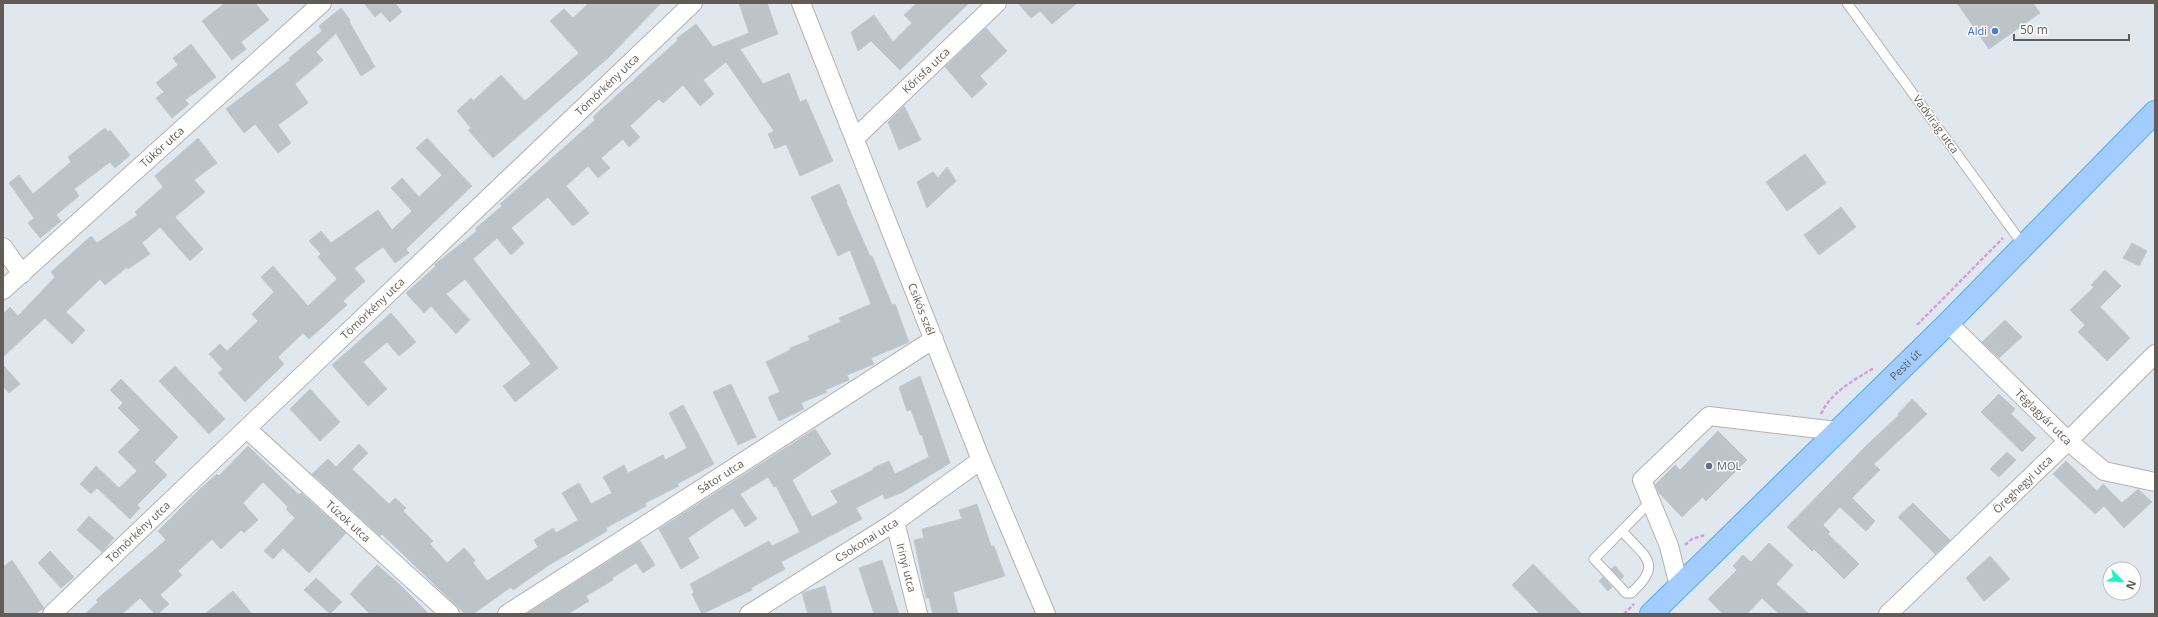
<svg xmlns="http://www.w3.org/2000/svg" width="2158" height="617" viewBox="0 0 2158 617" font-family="'Open Sans',sans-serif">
	<rect width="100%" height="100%" fill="#e0e7ed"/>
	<path fill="#bdc4c8" stroke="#becad2" d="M 225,3 L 255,3 L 269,20 L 241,42 L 246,49 L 232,60 L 202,21 Z
		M 364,3 L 395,3 L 402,12 L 390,22 L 381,12 L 375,17 Z
		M 589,3 L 661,3 L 608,58 L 493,158 L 468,130 L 471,128 L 457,111 L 471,98 L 473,101 L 501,75 L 525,101 L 579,53 L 550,21 L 564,9 L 573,18 Z
		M 739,3 L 767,3 L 778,34 L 740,49 L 763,84 L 789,73 L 800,102 L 806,99 L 833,161 L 800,176 L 786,144 L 775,149 L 768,134 L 774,131 L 726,62 L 703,80 L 714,94 L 700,106 L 683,85 L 663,103 L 659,99 L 630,126 L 640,137 L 629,147 L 623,139 L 601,158 L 610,168 L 598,178 L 588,166 L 566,186 L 589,213 L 573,226 L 548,197 L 511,228 L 524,243 L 511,255 L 497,238 L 473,259 L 558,368 L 515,402 L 503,386 L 531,364 L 465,279 L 446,294 L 470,320 L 456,334 L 431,306 L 424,313 L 406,293 L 436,266 L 434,265 L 477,231 L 475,229 L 502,206 L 500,204 L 595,120 L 593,117 L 678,40 L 677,38 L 696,24 L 713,47 L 749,33 Z
		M 917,3 L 969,3 L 900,70 L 871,41 L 858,51 L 851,32 L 874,15 L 893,42 L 912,23 L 904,15 Z
		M 1018,3 L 1077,3 L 1052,24 L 1040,11 L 1031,18 Z
		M 1957,3 L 2033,3 L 2040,13 L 1989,49 Z
		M 341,8 L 350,20 L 349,21 L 375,67 L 361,76 L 336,33 L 316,52 L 323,60 L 295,84 L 308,103 L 278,125 L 291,143 L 278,153 L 255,124 L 244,133 L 226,109 L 290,60 L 289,58 L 322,31 L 319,26 Z
		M 986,28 L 1007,51 L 980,76 L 987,84 L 972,98 L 945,67 Z
		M 191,44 L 216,77 L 185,100 L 189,104 L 172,118 L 156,98 L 164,92 L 156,83 L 178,65 L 173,58 Z
		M 904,106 L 921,140 L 899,150 L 888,122 Z
		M 105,128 L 108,132 L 110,130 L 130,155 L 115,168 L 110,162 L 74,189 L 79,196 L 56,215 L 61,221 L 40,238 L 28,223 L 34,218 L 9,183 L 19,175 L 33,194 L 71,162 L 68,157 Z
		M 198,138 L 217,163 L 194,180 L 205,192 L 175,217 L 203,249 L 190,261 L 160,227 L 142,243 L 150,254 L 128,269 L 127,267 L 105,285 L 100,279 L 66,312 L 85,330 L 72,344 L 45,318 L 3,357 L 3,314 L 10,307 L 18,316 L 55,277 L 51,272 L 91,236 L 97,243 L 138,215 L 135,212 L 163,187 L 155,176 Z
		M 427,138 L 472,186 L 406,249 L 409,253 L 395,263 L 383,247 L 354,268 L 365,281 L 343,301 L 347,305 L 309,339 L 303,333 L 278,357 L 284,364 L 245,402 L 218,373 L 223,369 L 209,354 L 220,344 L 227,351 L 258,321 L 252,314 L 274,292 L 261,277 L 273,266 L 308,306 L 337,279 L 318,257 L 321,254 L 309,241 L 321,231 L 331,243 L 378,210 L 392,230 L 412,211 L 391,188 L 402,178 L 419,197 L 442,175 L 416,148 Z
		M 1805,154 L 1826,183 L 1787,211 L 1766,182 Z
		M 947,167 L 956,181 L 927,208 L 917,182 L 933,172 L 938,178 Z
		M 839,184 L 847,202 L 846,202 L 870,256 L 872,256 L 892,305 L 895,304 L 909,342 L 871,358 L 874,364 L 847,375 L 849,380 L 825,390 L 827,392 L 801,403 L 804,409 L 779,421 L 768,397 L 780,392 L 766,362 L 790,350 L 790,348 L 810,340 L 808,336 L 841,322 L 839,318 L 871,304 L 850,250 L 838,256 L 811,197 Z
		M 1841,207 L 1856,227 L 1819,255 L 1804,235 Z
		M 2132,243 L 2147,251 L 2139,266 L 2123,258 Z
		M 2105,270 L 2121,286 L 2100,307 L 2130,338 L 2107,361 L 2078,332 L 2085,325 L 2070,310 L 2094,287 L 2091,285 Z
		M 391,313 L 416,342 L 399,356 L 387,342 L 363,362 L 387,389 L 368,406 L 332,365 Z
		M 2005,320 L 2022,337 L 1999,358 L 1982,342 Z
		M 3,365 L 20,384 L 9,393 L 3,386 Z
		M 175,366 L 225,419 L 209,434 L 159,381 Z
		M 920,376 L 950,463 L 901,493 L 885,499 L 883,494 L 856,508 L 862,519 L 781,562 L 785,569 L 751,588 L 752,590 L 702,614 L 692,594 L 694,592 L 690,584 L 769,541 L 772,546 L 800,532 L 776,486 L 774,487 L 768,477 L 740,494 L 757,519 L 745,527 L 733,508 L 714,520 L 688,538 L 699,558 L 681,569 L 659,529 L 815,429 L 831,454 L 792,480 L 812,517 L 838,503 L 831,491 L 873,470 L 873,468 L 889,461 L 895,474 L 929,457 L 922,435 L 920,435 L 911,410 L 907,411 L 899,387 Z
		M 121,379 L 178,437 L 154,462 L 167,475 L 137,505 L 140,508 L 130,519 L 97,488 L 91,494 L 80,484 L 96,466 L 119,488 L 137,471 L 118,452 L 140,430 L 118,408 L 123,403 L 110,390 Z
		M 731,384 L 756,437 L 738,445 L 713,392 Z
		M 310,389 L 340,422 L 320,441 L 290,409 Z
		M 1999,394 L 2015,409 L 2011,414 L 2036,438 L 2022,452 L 1981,412 Z
		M 1912,399 L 1927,414 L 1874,464 L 1880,470 L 1852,498 L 1875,521 L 1866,531 L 1840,507 L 1823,525 L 1830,532 L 1828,534 L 1859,564 L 1844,579 L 1814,549 L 1812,551 L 1787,527 L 1868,444 L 1899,415 L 1898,414 Z
		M 683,405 L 714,464 L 677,484 L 679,486 L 645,503 L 646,506 L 606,528 L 607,531 L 549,565 L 513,590 L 511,587 L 473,614 L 465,614 L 382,534 L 380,536 L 312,474 L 328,459 L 336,467 L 359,444 L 368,453 L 352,469 L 389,504 L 395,498 L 406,508 L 403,511 L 433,541 L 430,544 L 447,563 L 464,548 L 475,560 L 473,563 L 487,581 L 538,547 L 534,540 L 553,528 L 556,533 L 578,520 L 562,493 L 579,483 L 591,504 L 612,493 L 603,477 L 624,465 L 628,473 L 663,455 L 665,460 L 687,448 L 669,413 Z
		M 1718,431 L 1747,460 L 1706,501 L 1703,497 L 1682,517 L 1659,493 L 1655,485 L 1675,465 L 1680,470 Z
		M 248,446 L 299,495 L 301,493 L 346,533 L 309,573 L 283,548 L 273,559 L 264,551 L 295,518 L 286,509 L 288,507 L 263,482 L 243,503 L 258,520 L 244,533 L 241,530 L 221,549 L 212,539 L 178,571 L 182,575 L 160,595 L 169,604 L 158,614 L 155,614 L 140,598 L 122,614 L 85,614 L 98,602 L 96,600 L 166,540 L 158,531 L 199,490 L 217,474 L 219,476 Z
		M 2007,452 L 2016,460 L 1999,477 L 1990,469 Z
		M 2066,461 L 2097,491 L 2103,484 L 2122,503 L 2138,489 L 2152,502 L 2124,528 L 2104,506 L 2095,514 L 2053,474 Z
		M 1913,503 L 1950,540 L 1935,554 L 1898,517 Z
		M 977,504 L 991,546 L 994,546 L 1005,576 L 953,592 L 958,614 L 933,614 L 929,598 L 926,598 L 914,540 L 924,538 L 922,529 L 962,519 L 959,510 Z
		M 89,516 L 114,538 L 102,552 L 77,530 Z
		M 640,541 L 655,565 L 643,573 L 636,563 L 612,578 L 613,580 L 586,596 L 589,601 L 568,614 L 526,614 Z
		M 1769,543 L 1793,565 L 1776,584 L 1809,614 L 1779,614 L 1762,598 L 1747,614 L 1723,614 L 1708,599 L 1737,570 L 1733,566 L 1743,555 L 1751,562 Z
		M 50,551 L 74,577 L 61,588 L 38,563 Z
		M 1990,556 L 2010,579 L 1984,601 L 1966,578 Z
		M 12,560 L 44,608 L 35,614 L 3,614 L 3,567 Z
		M 882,560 L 899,614 L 874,614 L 859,568 Z
		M 1533,564 L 1582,614 L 1540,614 L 1512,585 Z
		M 377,565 L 399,584 L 429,614 L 370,614 L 350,594 Z
		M 1615,566 L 1624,576 L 1621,579 L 1611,569 Z
		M 1603,577 L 1612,587 L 1608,591 L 1599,581 Z
		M 316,578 L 342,602 L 330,614 L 304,590 Z
		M 825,586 L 832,614 L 808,614 L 802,593 Z
		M 233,591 L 252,614 L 205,614 Z"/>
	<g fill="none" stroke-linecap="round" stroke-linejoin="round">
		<g stroke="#b7b1ae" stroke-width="11">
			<path id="lane" d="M 1847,3 L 2024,246
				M 1622,531 C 1645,557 1664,564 1631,593 L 1626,593 L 1594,559 L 1651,501"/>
		</g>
		<g stroke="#b7b1ae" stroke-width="20">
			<g id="street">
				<path id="s1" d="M 801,3 L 981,460 L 1046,614"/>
				<path id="s2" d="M 855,138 L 997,3"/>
				<path d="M 3,247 L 22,274"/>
				<path id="s3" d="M 3,290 L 322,3"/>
				<path id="s4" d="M 1948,323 L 2068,441 L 2104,471 L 2155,482"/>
				<path id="s5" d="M 247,429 L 450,614"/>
				<path id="s6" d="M 895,522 L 918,614"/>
				<path d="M 1679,586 L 1669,546 L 1642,480 L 1709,416 L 1837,431"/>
				<path id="s7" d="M 52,614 L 693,3"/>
				<path id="s8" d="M 507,614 L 934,339"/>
				<path id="s9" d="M 749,614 L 895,522 L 981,460"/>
				<path id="s10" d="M 1888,614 L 2068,441 L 2155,354"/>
			</g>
		</g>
		<g stroke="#4caefa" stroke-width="24">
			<g id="primary">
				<path id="s11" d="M 1651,614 L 1948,323 L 2155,112"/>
			</g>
		</g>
		<path stroke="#d89dda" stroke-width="2.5" stroke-dasharray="4 2" stroke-linecap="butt" d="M 1917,325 L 2003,238
			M 1821,414 C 1831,392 1854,380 1874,368
			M 1685,545 L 1692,539 L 1705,535
			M 1624,614 L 1634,604"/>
		<use href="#lane" stroke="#fff" stroke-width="9"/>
		<use href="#street" stroke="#fff" stroke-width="18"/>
		<use href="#primary" stroke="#a3ccff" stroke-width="22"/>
	</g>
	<circle fill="#3f7fe0" stroke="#fff" stroke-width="1.5" cx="1995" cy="31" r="4"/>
	<circle fill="#5c6f8a" stroke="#fff" stroke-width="1.5" cx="1709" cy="466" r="4"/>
	<g text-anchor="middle" stroke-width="3" stroke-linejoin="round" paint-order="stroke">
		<g font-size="11" fill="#366cbe" stroke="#fff" text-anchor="end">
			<text x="1987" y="35">Aldi</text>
		</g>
		<g font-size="11" fill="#625c59" stroke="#fff">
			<text dy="4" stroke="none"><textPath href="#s2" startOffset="98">Kőrisfa utca</textPath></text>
			<text dy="4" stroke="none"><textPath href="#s7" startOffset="767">Tömörkény utca</textPath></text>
			<text transform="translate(1936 124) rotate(54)" y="4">Vadvirág utca</text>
			<text dy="4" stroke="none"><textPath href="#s3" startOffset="214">Tükör utca</textPath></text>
			<text dy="4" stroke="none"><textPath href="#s7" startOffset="443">Tömörkény utca</textPath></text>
			<text dy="4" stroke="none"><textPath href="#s1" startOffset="329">Csikós szél</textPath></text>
			<text dy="4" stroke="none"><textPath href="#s11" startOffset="356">Pesti út</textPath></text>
			<text dy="4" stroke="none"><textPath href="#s4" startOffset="134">Téglagyár utca</textPath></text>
			<text dy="4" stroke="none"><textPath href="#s8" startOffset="254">Sátor utca</textPath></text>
			<text dy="4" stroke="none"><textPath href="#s10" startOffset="187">Öreghegyi utca</textPath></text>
			<text dy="4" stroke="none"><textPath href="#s5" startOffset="137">Túzok utca</textPath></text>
			<text dy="4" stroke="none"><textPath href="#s7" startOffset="119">Tömörkény utca</textPath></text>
			<text dy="4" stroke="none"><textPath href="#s9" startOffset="139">Csokonai utca</textPath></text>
			<text dy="4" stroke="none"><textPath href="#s6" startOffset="47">Irinyi utca</textPath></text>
		</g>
		<g font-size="11" fill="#4e5e75" stroke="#fff" text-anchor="start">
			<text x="1717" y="470">MOL</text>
		</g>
	</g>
	<rect width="2158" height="617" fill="none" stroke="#625c59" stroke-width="8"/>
	<g transform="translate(2122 581) rotate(114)"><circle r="19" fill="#ffffff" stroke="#c0bebd"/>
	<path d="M0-3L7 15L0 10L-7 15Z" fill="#20f3c8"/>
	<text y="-6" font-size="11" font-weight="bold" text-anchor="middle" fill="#625c59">N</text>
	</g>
	<path d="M2014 34v6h115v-6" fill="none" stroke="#625c59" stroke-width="2"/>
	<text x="2020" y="34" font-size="12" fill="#625c59" stroke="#ffffff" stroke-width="3" paint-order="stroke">50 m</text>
</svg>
